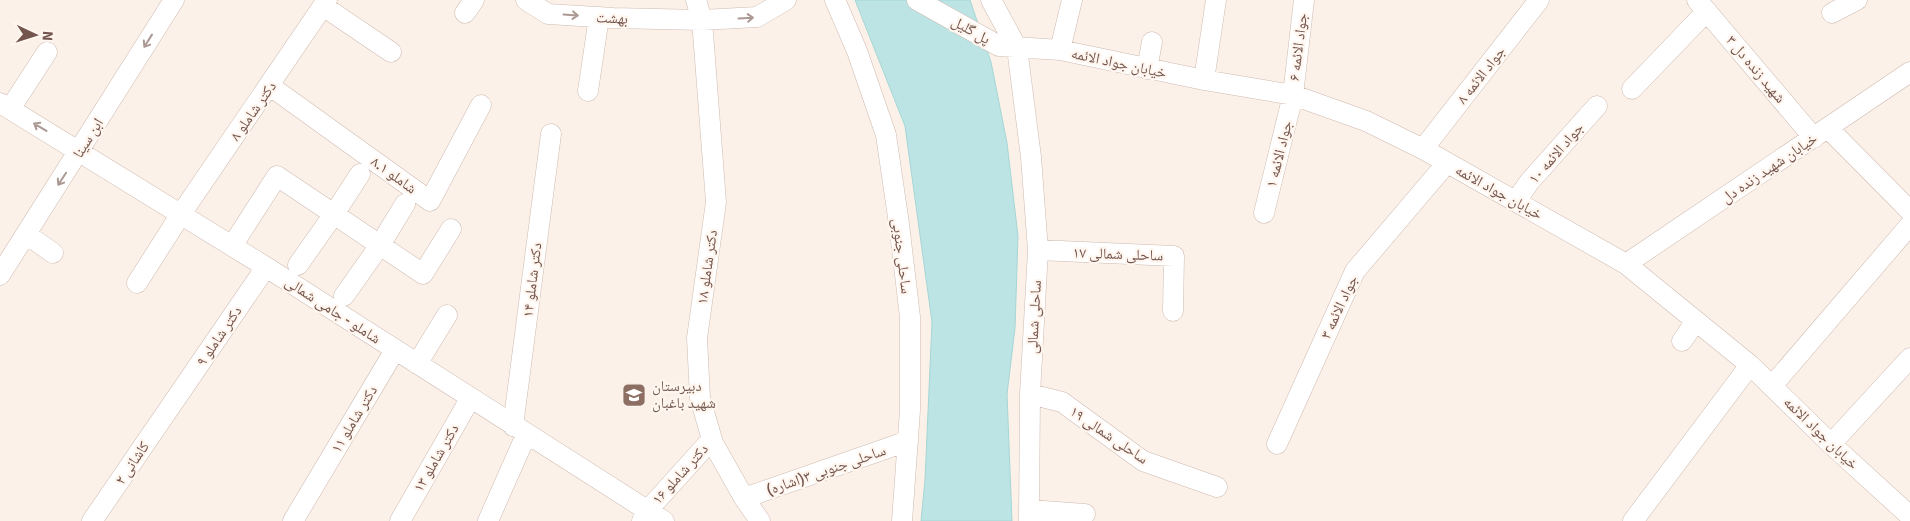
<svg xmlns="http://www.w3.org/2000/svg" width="1910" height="521" viewBox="0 0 1910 521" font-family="Signika,'Noto Naskh Arabic',sans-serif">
	<rect width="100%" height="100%" fill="#fbf1e8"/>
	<path fill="#bde4e4" stroke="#a4d6d5" d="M 855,0 L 970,0 L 991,62 L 1007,143 L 1018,236 L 1015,328 L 1007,394 L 1012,521 L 921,521 L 925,480 L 932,322 L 905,126 Z"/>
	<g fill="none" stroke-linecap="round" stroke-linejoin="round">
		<g stroke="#cfbab1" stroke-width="21">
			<path id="minor" d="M 526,0 L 548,14 L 613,18 L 702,20 L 757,17 L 786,0
				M 696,0 L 702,20 L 716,202 L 697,338 L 700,398 L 713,443 L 744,498 L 760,521
				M 835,0 L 857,51 L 886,135 L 899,224 L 910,317 L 910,410 L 902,521
				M 917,0 L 999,46 L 1060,50 L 1204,80 L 1293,95 L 1366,121 L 1423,149 L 1626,264 L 1750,365 L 1831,444 L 1910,516
				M 991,0 L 1017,48 L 1031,157 L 1038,250 L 1030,394 L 1029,521
				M 1697,0 L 1814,138
				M 323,6 L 391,52
				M 465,13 L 474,0
				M 1832,13 L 1857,0
				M 1060,50 L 1072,0
				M 1147,69 L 1152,42
				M 1204,80 L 1216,0
				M 270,86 L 430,201 L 481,105
				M 1632,89 L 1707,11
				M 588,91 L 599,17
				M 0,103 L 266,267 L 664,521
				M 10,109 L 47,52
				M 1828,128 L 1910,211
				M 1423,149 L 1539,0
				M 1516,201 L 1530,181 L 1597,106
				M 1264,213 L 1293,95 L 1304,0
				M 26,234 L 53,253
				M 232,246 L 277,176 L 423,274 L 451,229
				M 1038,250 L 1174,256 L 1173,311
				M 1626,264 L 1910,72
				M 298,265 L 334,214 L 360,174
				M 0,275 L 174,0
				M 137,283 L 181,214 L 327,0
				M 344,296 L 380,245 L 405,204
				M 1682,341 L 1696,321
				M 417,364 L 447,315
				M 1772,386 L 1910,225
				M 1030,394 L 1062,402 L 1143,461 L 1217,487
				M 513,426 L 551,134
				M 1277,444 L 1355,271 L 1446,164
				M 1831,444 L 1910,358
				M 744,498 L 908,441
				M 1029,510 L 1085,514
				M 92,521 L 266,267
				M 293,521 L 395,350
				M 400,521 L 470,399
				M 488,521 L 526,435
				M 642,521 L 648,510 L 712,439
				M 1633,521 L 1750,365"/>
		</g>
		<use href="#minor" stroke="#fff" stroke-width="20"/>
	</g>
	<defs><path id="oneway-shaft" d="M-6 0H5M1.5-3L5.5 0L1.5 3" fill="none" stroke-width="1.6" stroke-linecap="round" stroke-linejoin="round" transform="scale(1.25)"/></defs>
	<g stroke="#ac9994">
		<use href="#oneway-shaft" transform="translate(571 15) rotate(4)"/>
		<use href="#oneway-shaft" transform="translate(746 18) rotate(-3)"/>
		<use href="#oneway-shaft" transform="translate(148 41) rotate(122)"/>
		<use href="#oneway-shaft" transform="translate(40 127) rotate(-149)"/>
		<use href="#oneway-shaft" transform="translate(62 179) rotate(123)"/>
	</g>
	<defs>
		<g id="school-square" transform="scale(1.25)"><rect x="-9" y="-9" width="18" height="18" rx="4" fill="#8d6e63" stroke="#fef6ef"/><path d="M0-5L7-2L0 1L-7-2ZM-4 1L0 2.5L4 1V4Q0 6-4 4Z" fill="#fff"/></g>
	</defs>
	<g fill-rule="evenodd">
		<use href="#school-square" x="634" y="395"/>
	</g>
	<g text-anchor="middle" stroke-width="4.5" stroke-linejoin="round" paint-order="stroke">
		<g font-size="15" fill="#74554d" stroke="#fef6ef">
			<text transform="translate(612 18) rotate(3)" y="5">بهشت</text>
			<text transform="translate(971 30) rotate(29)" y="5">پل گلیل</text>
			<text transform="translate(1298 47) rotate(-83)" y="5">جواد الائمه ۶</text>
			<text transform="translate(1119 63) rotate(12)" y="5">خیابان جواد الائمه</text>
			<text transform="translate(1756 69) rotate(50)" y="5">شهید زنده دل ۳</text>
			<text transform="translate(1481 75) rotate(-52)" y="5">جواد الائمه ۸</text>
			<text transform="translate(253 111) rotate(-55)" y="5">دکتر شاملو ۸</text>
			<text transform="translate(88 138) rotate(-58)" y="5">ابن سینا</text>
			<text transform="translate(1556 153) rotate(-49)" y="5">جواد الائمه ۱۰</text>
			<text transform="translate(1279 154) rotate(-76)" y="5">جواد الائمه ۱</text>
			<text transform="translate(1769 168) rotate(-34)" y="5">خیابان شهید زنده دل</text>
			<text transform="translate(394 175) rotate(36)" y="5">شاملو ۸.۱</text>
			<text transform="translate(1499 192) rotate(29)" y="5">خیابان جواد الائمه</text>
			<text transform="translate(1118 254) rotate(2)" y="5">ساحلی شمالی ۱۷</text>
			<text transform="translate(902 256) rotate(83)" y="5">ساحلی جنوبی</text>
			<text transform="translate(707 267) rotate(-82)" y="5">دکتر شاملو ۱۸</text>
			<text transform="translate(532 280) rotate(-83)" y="5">دکتر شاملو ۱۴</text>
			<text transform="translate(1339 307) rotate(-65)" y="5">جواد الائمه ۳</text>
			<text transform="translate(333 310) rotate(33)" y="5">شاملو - جامی شمالی</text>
			<text transform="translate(1034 317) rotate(-87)" y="5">ساحلی شمالی</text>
			<text transform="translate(219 336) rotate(-56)" y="5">دکتر شاملو ۹</text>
			<text transform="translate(354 419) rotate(-59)" y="5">دکتر شاملو ۱۱</text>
			<text transform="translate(1821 433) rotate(44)" y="5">خیابان جواد الائمه</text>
			<text transform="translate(1109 435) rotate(34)" y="5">ساحلی شمالی ۱۹</text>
			<text transform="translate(436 458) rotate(-60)" y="5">دکتر شاملو ۱۳</text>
			<text transform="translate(132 463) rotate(-56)" y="5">کاشانی ۲</text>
			<text transform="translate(826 470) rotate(-19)" y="5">ساحلی جنوبی ۳(اشاره)</text>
			<text transform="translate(680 474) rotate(-48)" y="5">دکتر شاملو ۱۶</text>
		</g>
		<g font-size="15" fill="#785e54" stroke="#fef6ef" text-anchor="start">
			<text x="652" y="391">دبیرستان<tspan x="652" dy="17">شهید باغبان</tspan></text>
		</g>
	</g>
	<g transform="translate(35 35) rotate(94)" stroke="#fef6ef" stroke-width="4" paint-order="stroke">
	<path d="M0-4L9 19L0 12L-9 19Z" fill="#74554d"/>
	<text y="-8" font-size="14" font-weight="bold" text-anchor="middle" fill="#74554d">N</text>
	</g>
</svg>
